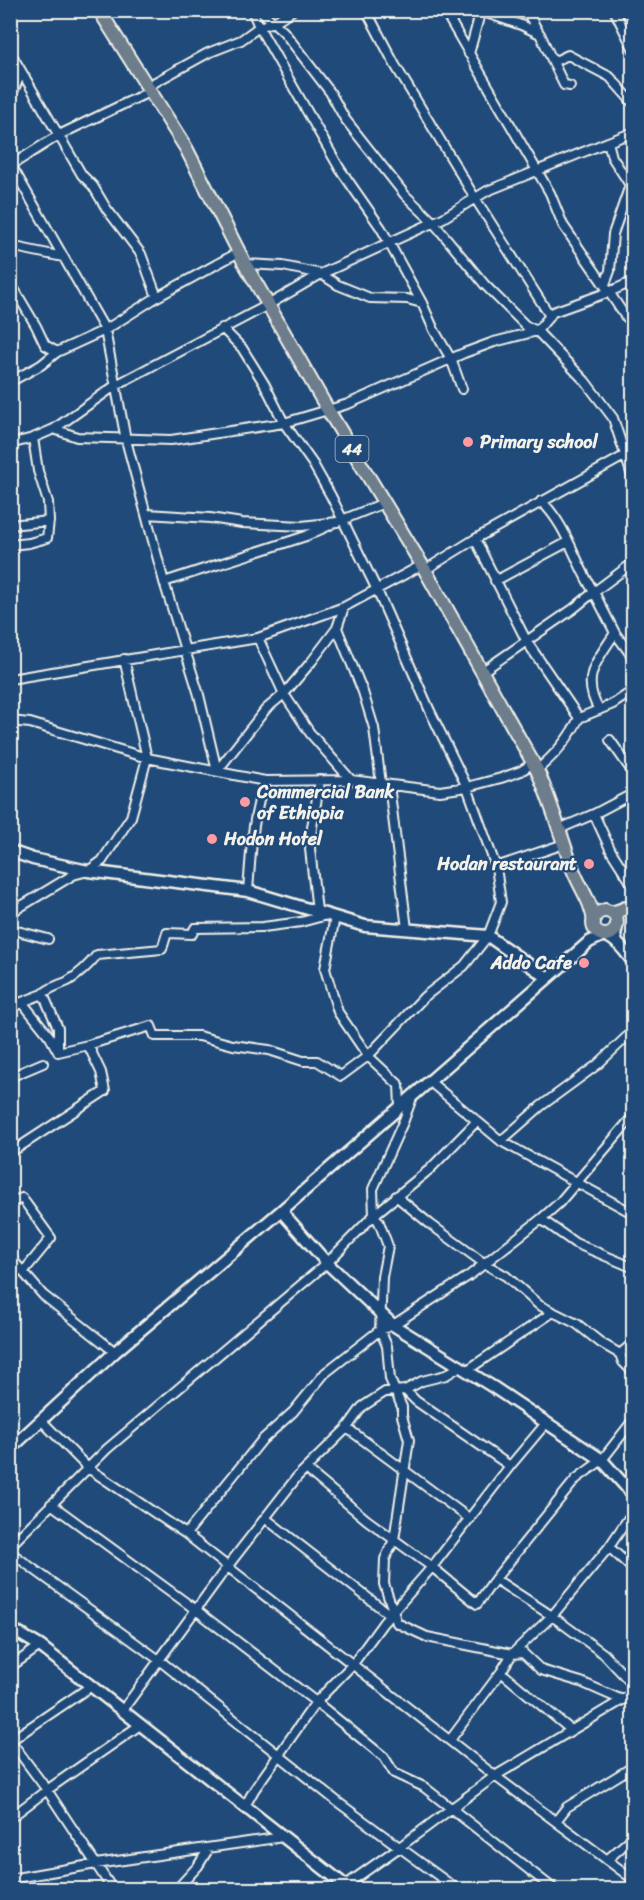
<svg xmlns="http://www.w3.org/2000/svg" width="644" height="1900" viewBox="0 0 644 1900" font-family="Sriracha,sans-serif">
	<rect width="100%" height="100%" fill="#1f4a7a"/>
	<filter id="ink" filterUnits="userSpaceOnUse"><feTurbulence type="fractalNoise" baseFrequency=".0167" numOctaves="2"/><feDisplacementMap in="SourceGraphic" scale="12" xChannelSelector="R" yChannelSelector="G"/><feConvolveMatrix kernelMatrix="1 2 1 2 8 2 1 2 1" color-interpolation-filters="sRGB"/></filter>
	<g filter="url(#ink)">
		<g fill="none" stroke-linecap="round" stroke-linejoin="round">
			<g stroke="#f4f1e8" stroke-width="12">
				<path id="minor" d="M 252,10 L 259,27 L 274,22 L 293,10
					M 260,10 L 284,32 L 330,92 L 345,119 L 405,195 L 433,222 L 485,285 L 526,326 L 537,331 L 585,381 L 613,418 L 634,482
					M 366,10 L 395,65 L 475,198 L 550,316
					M 444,10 L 550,193 L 563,225 L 609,292 L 634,281
					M 478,10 L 521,25 L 540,34 L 553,62 L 568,55 L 610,77 L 634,104
					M 526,10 L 539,33
					M 614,10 L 634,50
					M 10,52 L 82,175 L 93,186 L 106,208 L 141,254 L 157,297
					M 469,54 L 481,10
					M 553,62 L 564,85 L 570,86
					M 148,86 L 208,53 L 241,40 L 259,27 L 340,169 L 381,228 L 422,303 L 434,330 L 451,359 L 462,389
					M 10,99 L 21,73
					M 10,163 L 105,330 L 57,352 L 41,365 L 10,382
					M 10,166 L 59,135 L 151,91
					M 10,246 L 63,257
					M 245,264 L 283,266 L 321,274 L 338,285 L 370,298 L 407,299 L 422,303
					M 10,282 L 36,326 L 45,345 L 57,352
					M 605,284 L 610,271 L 613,234 L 630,185 L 612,157 L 608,142 L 634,132
					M 222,328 L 242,348 L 265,385 L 284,423 L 313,464 L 331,496 L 376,588 L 430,711 L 467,787 L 496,867 L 501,902 L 488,936 L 464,966 L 424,997 L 368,1056 L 338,1012 L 325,969 L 335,917
					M 54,429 L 77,437 L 171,440 L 284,423 L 348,404 L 464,353 L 494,342 L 537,331 L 553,312 L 609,292 L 625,316 L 631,321 L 634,320
					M 10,444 L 33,438 L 54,429 L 116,385 L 268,305 L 321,274 L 443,218 L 487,191 L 608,142
					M 147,514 L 210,518 L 242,523 L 302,526 L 337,522 L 384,503
					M 10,525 L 49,521 L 48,502 L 38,471 L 33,438
					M 475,539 L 527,642 L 579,718
					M 10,545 L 29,543 L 47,538 L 49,521
					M 634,562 L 594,592 L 615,633 L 634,659
					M 425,570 L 475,539 L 624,456 L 634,454
					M 495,581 L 568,542
					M 164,582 L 306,536 L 330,525
					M 337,628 L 363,692 L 374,728 L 381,784
					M 258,638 L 284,694 L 310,733 L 351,780
					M 483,671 L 573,609 L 594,592 C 575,563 567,525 541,501
					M 10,679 L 258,638 L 344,607 L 422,565
					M 599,710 C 580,677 597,661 615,633
					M 10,721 L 30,723 L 147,758 L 265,781 L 351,780 L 440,791 L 467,787 L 501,778 L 521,771 L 533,763
					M 610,740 L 634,774
					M 537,770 C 555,755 569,739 579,718 L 613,704 L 634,690
					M 217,771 L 199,695 L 164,582 L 126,440 L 105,330 L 157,297 L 239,252
					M 217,771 L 266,709 L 284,694 L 312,661 L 337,628 L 344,607
					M 389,785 L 407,929
					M 594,814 L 634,793
					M 559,829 L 594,814 L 611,851 L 634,887
					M 496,867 L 564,844
					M 248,891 C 251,854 252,816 265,781
					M 317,911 L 310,849 L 312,827 L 320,780
					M 10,913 L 73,875 L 88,871 L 102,861 L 131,817 L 147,758 L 124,659
					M 10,929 L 48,939
					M 22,1002 L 43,994
					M 10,1009 L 22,1002 L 50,1037 L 57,1050
					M 88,1045 L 58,1052 L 58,1028 L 43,994 C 48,988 60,985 68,981 C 80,974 88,966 97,955 L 162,949 L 167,933 L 192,934 L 195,928 L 263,927 L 301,922 L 327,915
					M 10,1077 L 43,1063
					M 429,1081 L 501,1141 L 634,1214
					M 477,1121 L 430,1169 L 374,1215 L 379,1222 L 388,1246 L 382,1277 L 380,1330 L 387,1346 L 390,1379 L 402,1407 L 402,1416 L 409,1440 L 394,1540 L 385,1559 L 384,1584 L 397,1623 L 427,1637 L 512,1654 L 523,1653 L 541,1670 L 581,1682 L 622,1700
					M 501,1141 L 541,1106 L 597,1065 L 634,1030
					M 10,1153 L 105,1091 L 101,1072 L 88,1045 L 151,1026 L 155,1036 L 199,1036 L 233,1045 L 269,1050 L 303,1061 L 317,1061 L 341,1076 L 368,1056 L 399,1085 L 400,1106
					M 396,1196 L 430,1224 L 485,1264 L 506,1276 L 539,1305 L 577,1324 L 601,1343 L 620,1354
					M 10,1203 L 22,1198 L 51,1238 L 24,1271
					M 541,1219 L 575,1243 L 634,1268
					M 10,1257 L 43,1295 L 115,1352
					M 634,1342 L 620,1354 L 623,1362 L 634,1373
					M 466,1371 L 553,1312
					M 405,1390 L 416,1401 L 510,1466
					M 41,1420 L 88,1468 L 186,1534 L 495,1776 L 634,1880
					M 347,1428 L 470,1519
					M 306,1469 L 367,1520 L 432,1567 L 477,1604 L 495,1579 L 552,1616 L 604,1654 L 634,1686
					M 51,1504 L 196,1610 L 316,1702 L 384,1757 L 394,1773 L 424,1787 L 555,1890
					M 265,1518 L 390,1615
					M 186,1534 L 262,1440 L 293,1412 L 325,1373 L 380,1330 L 393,1325 L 470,1275 L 541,1219 L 559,1203 L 634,1115
					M 10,1546 L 107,1449 L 327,1263 L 374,1215 L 373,1189 L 404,1120 L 412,1098
					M 609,1547 L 634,1570
					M 10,1552 L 159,1660 L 339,1803 L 458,1890
					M 495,1579 L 576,1479 L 602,1460 L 634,1419
					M 10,1667 L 40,1646
					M 501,1672 L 571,1730
					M 122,1711 L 227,1567 L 297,1477 L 347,1428 L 362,1407 L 385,1392 L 405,1390 L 422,1381 L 446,1375 L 459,1367
					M 10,1740 L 47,1790 L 113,1890
					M 450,1740 L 501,1672 L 512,1654 L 552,1616 L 609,1547 L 634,1510
					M 10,1741 L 91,1686
					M 244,1808 L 254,1790 L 316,1702 L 353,1664 L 383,1623 L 432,1567 L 510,1466 L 547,1422
					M 10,1818 L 47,1790 L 140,1725
					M 556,1821 L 567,1807 L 634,1766
					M 607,1860 L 634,1836
					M 10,1879 L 96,1864 L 283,1837
					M 176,1890 L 198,1866 L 209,1848
					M 339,1890 L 401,1846 L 495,1776 L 634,1693"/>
			</g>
			<g stroke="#f4f1e8" stroke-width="15">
				<path id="tertiary" d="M 10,851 L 33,859 L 88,871 L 248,891 L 365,926 L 488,936 L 548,978
					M 617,926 L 615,936 L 617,942
					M 281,1211 L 327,1263 L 393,1325 L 493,1387 L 602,1460 L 634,1496
					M 10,1449 L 115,1352 L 281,1211 L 589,942 L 604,935 C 618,940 625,952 634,963
					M 10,1628 L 40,1646 L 351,1890"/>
			</g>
			<g stroke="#f4f1e8" stroke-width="16">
				<path id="primary" d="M 99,10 L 186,148 L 245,264 L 328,410 L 425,570 L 537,770 C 551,801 560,834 572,867 C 579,887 592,901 594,923
					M 605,910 C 611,914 619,911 625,908
					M593 923a12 12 0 1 1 24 0a12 12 0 1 1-24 0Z"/>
			</g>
			<use href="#minor" stroke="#1f4a7a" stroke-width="8"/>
			<use href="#tertiary" stroke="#1f4a7a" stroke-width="10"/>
			<use href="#primary" stroke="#6d7d8c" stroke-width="12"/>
		</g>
	</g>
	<g fill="#ff9aa2" stroke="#1f4a7a" stroke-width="2">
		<circle cx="468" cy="442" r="6"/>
		<circle cx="245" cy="802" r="6"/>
		<circle cx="212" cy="839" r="6"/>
		<circle cx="589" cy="864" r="6"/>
		<circle cx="584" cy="963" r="6"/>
	</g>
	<g text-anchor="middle" stroke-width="4.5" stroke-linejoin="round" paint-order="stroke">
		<rect fill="#1f4a7a" stroke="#b4bfc7" stroke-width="1.5" x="335.5" y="436" width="33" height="26" rx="4.5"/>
		<g font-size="16" font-weight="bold" fill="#f4f1e8">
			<text x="352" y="455">44</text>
		</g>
		<g font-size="18" font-weight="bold" fill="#f4f1e8" stroke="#1f4a7a" text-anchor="start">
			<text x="480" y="448">Primary school</text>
			<text x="257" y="798">Commercial Bank<tspan x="257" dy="21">of Ethiopia</tspan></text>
			<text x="224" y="845">Hodon Hotel</text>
			<text x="577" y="870" text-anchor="end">Hodan restaurant</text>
			<text x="572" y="969" text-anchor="end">Addo Cafe</text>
		</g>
	</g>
	<rect width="644" height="1900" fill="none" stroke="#1f4a7a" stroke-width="36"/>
	<rect x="18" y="18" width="608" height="1864" fill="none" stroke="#f4f1e8" stroke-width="2" filter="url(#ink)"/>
</svg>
